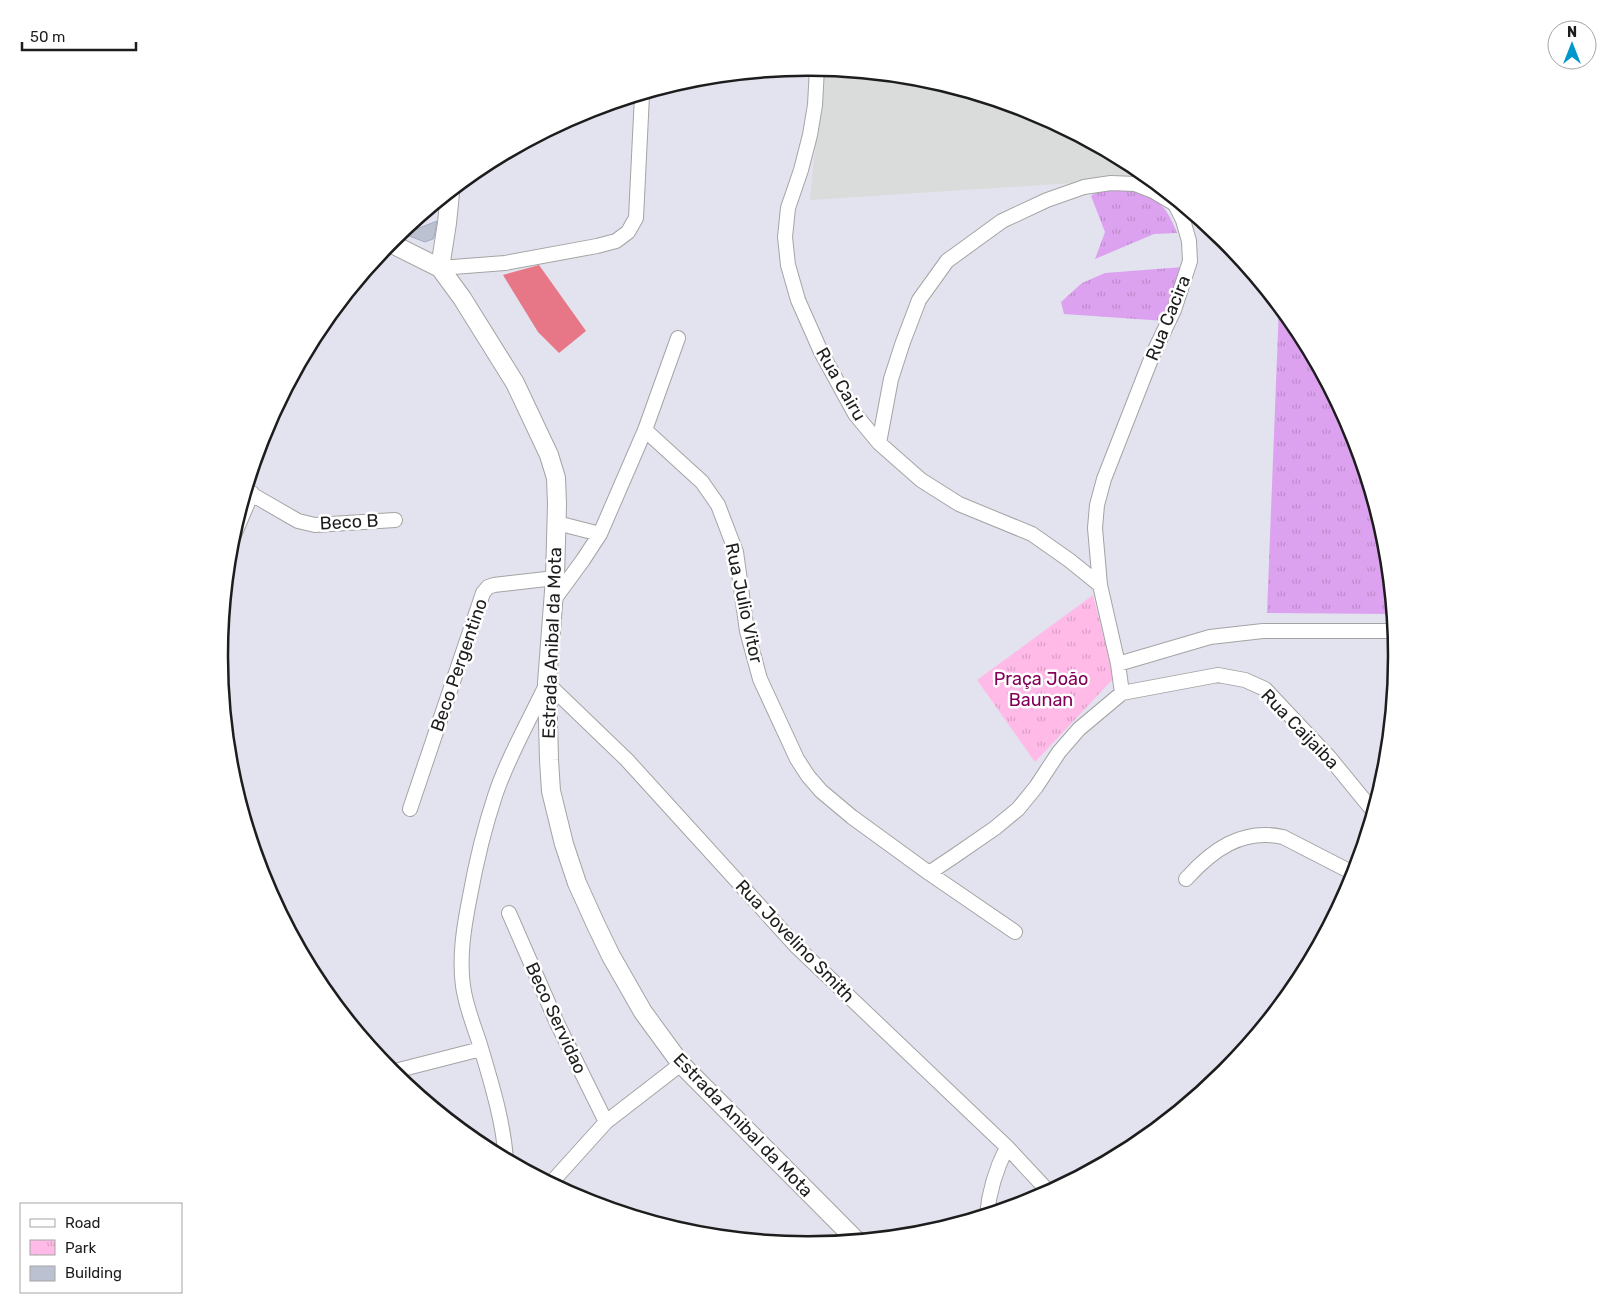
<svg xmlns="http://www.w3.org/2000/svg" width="1617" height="1313" viewBox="0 0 1617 1313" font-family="Rubik,sans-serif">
	<defs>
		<pattern id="grass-tufts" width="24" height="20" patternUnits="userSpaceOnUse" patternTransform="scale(1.25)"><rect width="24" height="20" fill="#dca2ef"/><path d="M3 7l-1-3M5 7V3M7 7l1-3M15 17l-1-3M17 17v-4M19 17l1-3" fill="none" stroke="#bc8bcc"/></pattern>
		<pattern id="park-tufts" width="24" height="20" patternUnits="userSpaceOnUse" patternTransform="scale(1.25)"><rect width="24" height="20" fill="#ffbae8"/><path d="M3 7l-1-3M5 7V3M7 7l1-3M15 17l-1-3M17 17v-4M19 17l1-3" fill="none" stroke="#da9fc7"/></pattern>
	</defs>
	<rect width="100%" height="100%" fill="#e2e3ef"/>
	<path fill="#dadbdb" d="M 823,69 L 924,79 L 1034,112 L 1136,167 L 1152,180 L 1120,180 L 810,200 Z"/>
	<path fill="url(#grass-tufts)" d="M 1135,187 C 1160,202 1166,205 1177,233 L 1154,234 L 1095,259 L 1105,232 L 1091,196 L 1102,188 Z
		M 1183,267 L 1165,321 L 1064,314 L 1061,302 L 1082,283 L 1105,273 Z
		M 1279,306 L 1298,330 L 1353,431 L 1386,542 L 1393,614 L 1267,613 Z"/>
	<path fill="url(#park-tufts)" d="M 1093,595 L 1114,678 L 1035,762 L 977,680 Z"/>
	<path fill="#e77787" d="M 539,265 L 586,331 L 559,353 L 538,332 L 503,275 Z"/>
	<path fill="#bbc1d0" stroke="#a3adc2" d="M 437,221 L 434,237 L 433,239 L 425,242 L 404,234 Z"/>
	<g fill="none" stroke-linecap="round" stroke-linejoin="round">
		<g stroke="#a4a4a4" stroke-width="16">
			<path id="minor" d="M 817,68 L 815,105 L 810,135 L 801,170 L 788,208 L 785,237 L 788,265 L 798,300 L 821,352 L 855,414 L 879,443 L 921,480 L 959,504 L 1032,534 L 1069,560 L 1100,585
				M 440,268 L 505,263 L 597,246 L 616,241 L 628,232 L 636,218 L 642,95
				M 645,430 L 702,482 L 718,505 L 736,552 L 747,631 L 760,679 L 797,759 L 808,776 L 821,791 L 852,817 L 929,873 L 1015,932
				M 879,443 L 891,379 L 903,342 L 919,300 L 947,261 L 1002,221 L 1047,200 L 1084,187 L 1111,183 L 1135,184 L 1153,191 L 1175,204 L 1183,220 L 1189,241 L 1190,261 L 1174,310 L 1153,354 L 1104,479 L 1097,505 L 1095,528 L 1100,585 L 1118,664 L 1122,693
				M 246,491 L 298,521 L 315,525 L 395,520
				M 557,523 L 600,534
				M 231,542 L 252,493
				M 553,601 L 583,560 L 600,534 L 645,430 L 678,338
				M 1118,664 L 1210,637 L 1263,631 L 1395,631
				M 410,809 L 483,593 L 488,587 L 494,585 L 555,578
				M 929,873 L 953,857 L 995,828 L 1018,809 L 1036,787 L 1059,752 L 1079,729 L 1122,693 L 1218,675 L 1245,680 L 1265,689 L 1329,757 L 1374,812
				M 1186,879 C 1212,850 1242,828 1283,837 L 1355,874
				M 509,913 L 557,1023 L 606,1122
				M 391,1072 L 481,1049
				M 506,1159 C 503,1121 492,1085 481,1048 C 475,1028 466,1008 463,986 C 459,956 464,926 470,896 C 476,863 484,829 495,796 C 507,759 530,719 547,683 L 627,760 L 797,947 L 1007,1147 L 1049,1192
				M 551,1183 L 606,1122 L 681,1064
				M 987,1215 C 989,1191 996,1169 1007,1147"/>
		</g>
		<g stroke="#a4a4a4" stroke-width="20">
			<path id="tertiary" d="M 390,243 L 440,268 L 462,298 L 515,383 L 549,455 L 556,478 L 557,504 L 555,578 L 547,683 L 549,760 L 551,791 L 564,844 L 577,883 L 596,925 L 611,956 L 643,1012 L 681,1064 L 857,1241
				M 440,268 L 447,223 L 450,193"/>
		</g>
		<use href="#minor" stroke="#fff" stroke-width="14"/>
		<use href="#tertiary" stroke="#fff" stroke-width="18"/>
	</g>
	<g text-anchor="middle" stroke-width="5" stroke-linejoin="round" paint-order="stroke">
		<g font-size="18" fill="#1d1d1d" stroke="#fff">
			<text transform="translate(1168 318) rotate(-68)" y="6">Rua Cacira</text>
			<text transform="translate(841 384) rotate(60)" y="6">Rua Cairu</text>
			<text transform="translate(349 522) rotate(-3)" y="6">Beco B</text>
			<text transform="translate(744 603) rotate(78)" y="6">Rua Julio Vitor</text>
			<text transform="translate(552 643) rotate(-88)" y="6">Estrada Anibal da Mota</text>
			<text transform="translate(459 665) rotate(-71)" y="6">Beco Pergentino</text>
			<text transform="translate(1300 729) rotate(46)" y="6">Rua Caijaiba</text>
			<text transform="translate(795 941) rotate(46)" y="6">Rua Jovelino Smith</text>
			<text transform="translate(556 1018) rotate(65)" y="6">Beco Servidao</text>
			<text transform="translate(743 1125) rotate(46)" y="6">Estrada Anibal da Mota</text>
		</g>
		<g font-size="18" fill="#850159" stroke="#fff">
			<text x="1041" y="685">Praça João<tspan x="1041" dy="21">Baunan</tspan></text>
		</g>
	</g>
	<path d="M0 0H1617V1313H0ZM228 656a580 580 0 1 1 1160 0a580 580 0 1 1-1160 0Z" fill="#fff" fill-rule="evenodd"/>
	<path fill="none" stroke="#1d1d1d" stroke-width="2.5" d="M228 656a580 580 0 1 1 1160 0a580 580 0 1 1-1160 0Z"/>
	<rect x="20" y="1203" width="162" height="90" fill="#ffffff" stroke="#a5a5a5"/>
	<rect x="30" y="1219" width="25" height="8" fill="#ffffff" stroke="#a5a5a5"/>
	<text x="65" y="1228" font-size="15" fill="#1d1d1d">Road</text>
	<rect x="30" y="1240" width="25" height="15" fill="url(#park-tufts)" stroke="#a5a5a5"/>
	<text x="65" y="1253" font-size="15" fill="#1d1d1d">Park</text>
	<rect x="30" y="1266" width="25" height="15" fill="#bbc1d0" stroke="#a5a5a5"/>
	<text x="65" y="1278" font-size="15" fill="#1d1d1d">Building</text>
	<g transform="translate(1572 45)"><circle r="24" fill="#ffffff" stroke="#a5a5a5"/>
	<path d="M0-4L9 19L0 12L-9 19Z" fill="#0098ca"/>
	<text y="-8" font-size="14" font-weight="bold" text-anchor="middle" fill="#1d1d1d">N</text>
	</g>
	<path d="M22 42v8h114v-8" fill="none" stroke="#1d1d1d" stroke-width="2.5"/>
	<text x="30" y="42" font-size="15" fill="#1d1d1d" stroke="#ffffff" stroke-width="4" paint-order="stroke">50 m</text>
</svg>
